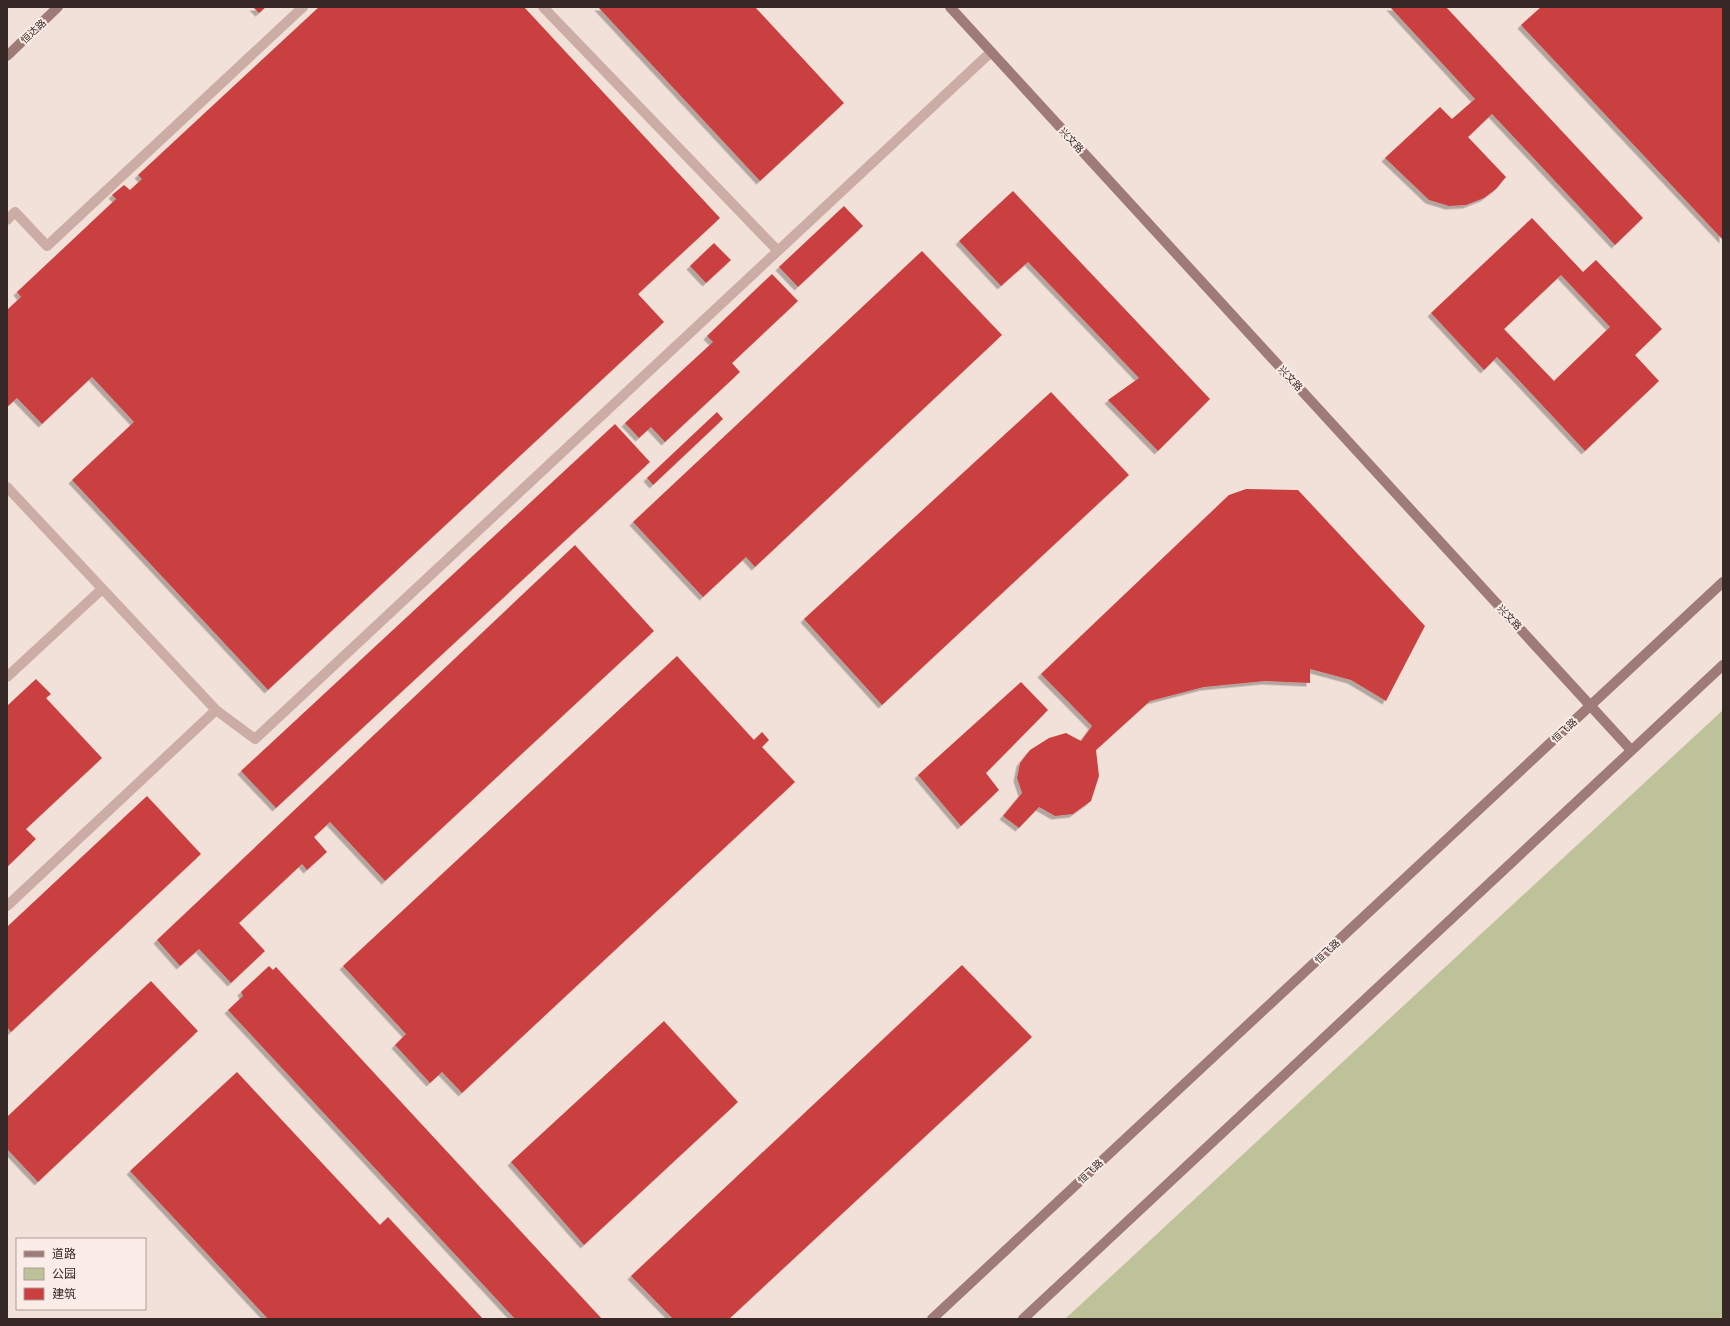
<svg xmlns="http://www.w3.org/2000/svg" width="1730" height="1326" viewBox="0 0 1730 1326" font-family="Raleway,'Noto Sans SC',sans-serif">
	<defs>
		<filter id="shadow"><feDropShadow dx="-3.5" dy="3.5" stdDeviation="0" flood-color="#0004"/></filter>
	</defs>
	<rect width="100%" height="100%" fill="#f2e1d9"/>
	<path fill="#bec299" d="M 1723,710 L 1723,1319 L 1065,1319 Z"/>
	<path fill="#ca403f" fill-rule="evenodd" filter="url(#shadow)" d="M 253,7 L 266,7 L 259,13 Z
		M 319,7 L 524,7 L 720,218 L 638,294 L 664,322 L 268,690 L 72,480 L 134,422 L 92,377 L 42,424 L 17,398 L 7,407 L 7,310 L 21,297 L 17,292 L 116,199 L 112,195 L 124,185 L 130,190 L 142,179 L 138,175 Z
		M 598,7 L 755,7 L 844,103 L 760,181 Z
		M 1390,7 L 1446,7 L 1643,218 L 1615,245 L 1492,114 L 1468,137 L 1506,177 L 1496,189 L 1484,198 L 1466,205 L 1449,206 L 1429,200 L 1385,158 L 1440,107 L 1452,119 L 1475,99 Z
		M 1541,7 L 1723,7 L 1723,240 L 1521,25 Z
		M 1013,191 L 1210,399 L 1158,451 L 1108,400 L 1139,378 L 1028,262 L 1001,286 L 959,241 Z
		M 844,206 L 863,226 L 798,287 L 779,267 Z
		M 1532,218 L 1583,272 L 1596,260 L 1662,329 L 1635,355 L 1659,381 L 1585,451 L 1497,357 L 1484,370 L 1431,313 ZM 1561,275 L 1610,327 L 1554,381 L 1504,329 Z
		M 714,243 L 731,260 L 706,283 L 690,266 Z
		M 922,251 L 1002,335 L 755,567 L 746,557 L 703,597 L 633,522 Z
		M 772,274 L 798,301 L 732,363 L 740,372 L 665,442 L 651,427 L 639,438 L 625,423 L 713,342 L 707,336 Z
		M 1051,392 L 1129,475 L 882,705 L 804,619 Z
		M 717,412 L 723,419 L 653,485 L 647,478 Z
		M 615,424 L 650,462 L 276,808 L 241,771 Z
		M 1246,489 L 1298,490 L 1425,626 L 1386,701 L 1351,680 L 1310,669 L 1310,683 L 1265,681 L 1204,687 L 1150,701 L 1096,750 L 1099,776 L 1091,801 L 1073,814 L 1055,816 L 1039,807 L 1019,828 L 1003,816 L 1022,793 L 1017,778 L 1020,763 L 1030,750 L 1049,738 L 1066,733 L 1081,741 L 1092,726 L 1041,674 L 1229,495 Z
		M 575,545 L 654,631 L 385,881 L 330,822 L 314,837 L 327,852 L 307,870 L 302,864 L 239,923 L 265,951 L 231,983 L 199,949 L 180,966 L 157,940 Z
		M 677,656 L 754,740 L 762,732 L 769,740 L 762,747 L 795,782 L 462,1093 L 442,1072 L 430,1083 L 395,1045 L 406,1034 L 343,966 Z
		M 36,679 L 51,694 L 46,698 L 102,758 L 26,829 L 36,839 L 7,867 L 7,706 Z
		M 1021,682 L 1048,710 L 986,773 L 999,790 L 961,826 L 918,775 Z
		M 147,796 L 201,854 L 11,1032 L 7,1027 L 7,927 Z
		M 962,965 L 1032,1037 L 729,1319 L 673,1319 L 631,1276 Z
		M 269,966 L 273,970 L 276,967 L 602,1319 L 515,1319 L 228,1010 L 243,996 L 241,992 Z
		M 151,981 L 198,1031 L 38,1182 L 7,1149 L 7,1117 Z
		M 664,1021 L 738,1102 L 584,1245 L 511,1162 Z
		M 237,1072 L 380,1225 L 388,1217 L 483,1319 L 268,1319 L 130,1171 Z"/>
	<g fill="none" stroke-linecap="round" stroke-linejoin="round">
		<path stroke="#cbada5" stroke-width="10" d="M 543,7 L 778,251
			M 7,220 L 15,212 L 47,246 L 303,7
			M 7,487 L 216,710 L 255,739 L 991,52
			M 7,677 L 102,589
			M 7,906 L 216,710"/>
		<path stroke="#9e7b76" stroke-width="10" d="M 950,7 L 1631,750
			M 7,56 L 58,7
			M 932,1319 L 1723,582
			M 1023,1319 L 1723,665"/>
	</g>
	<g text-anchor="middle" stroke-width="4" stroke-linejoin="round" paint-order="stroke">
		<g font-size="10" fill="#362827" stroke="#faece6">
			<text transform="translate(33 31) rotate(-43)" y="4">恒达路</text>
			<text transform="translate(1072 140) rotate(47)" y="4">兴文路</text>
			<text transform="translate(1291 378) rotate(47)" y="4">兴文路</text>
			<text transform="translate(1510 617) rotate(47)" y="4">兴文路</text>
			<text transform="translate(1564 730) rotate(-43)" y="4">恒飞路</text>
			<text transform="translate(1327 951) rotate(-43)" y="4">恒飞路</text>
			<text transform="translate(1090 1171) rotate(-43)" y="4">恒飞路</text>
		</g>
	</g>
	<rect width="1730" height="1326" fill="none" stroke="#362827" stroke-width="16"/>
	<rect x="16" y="1238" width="130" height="72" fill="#faece6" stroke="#ac9e9a"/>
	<rect x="24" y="1251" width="20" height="6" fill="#9e7b76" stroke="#ac9e9a"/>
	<text x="52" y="1258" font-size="12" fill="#362827">道路</text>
	<rect x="24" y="1268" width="20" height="12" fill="#bec299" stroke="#ac9e9a"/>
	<text x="52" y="1278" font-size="12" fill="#362827">公园</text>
	<rect x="24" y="1288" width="20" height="12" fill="#ca403f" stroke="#ac9e9a"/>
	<text x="52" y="1298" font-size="12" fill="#362827">建筑</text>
</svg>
